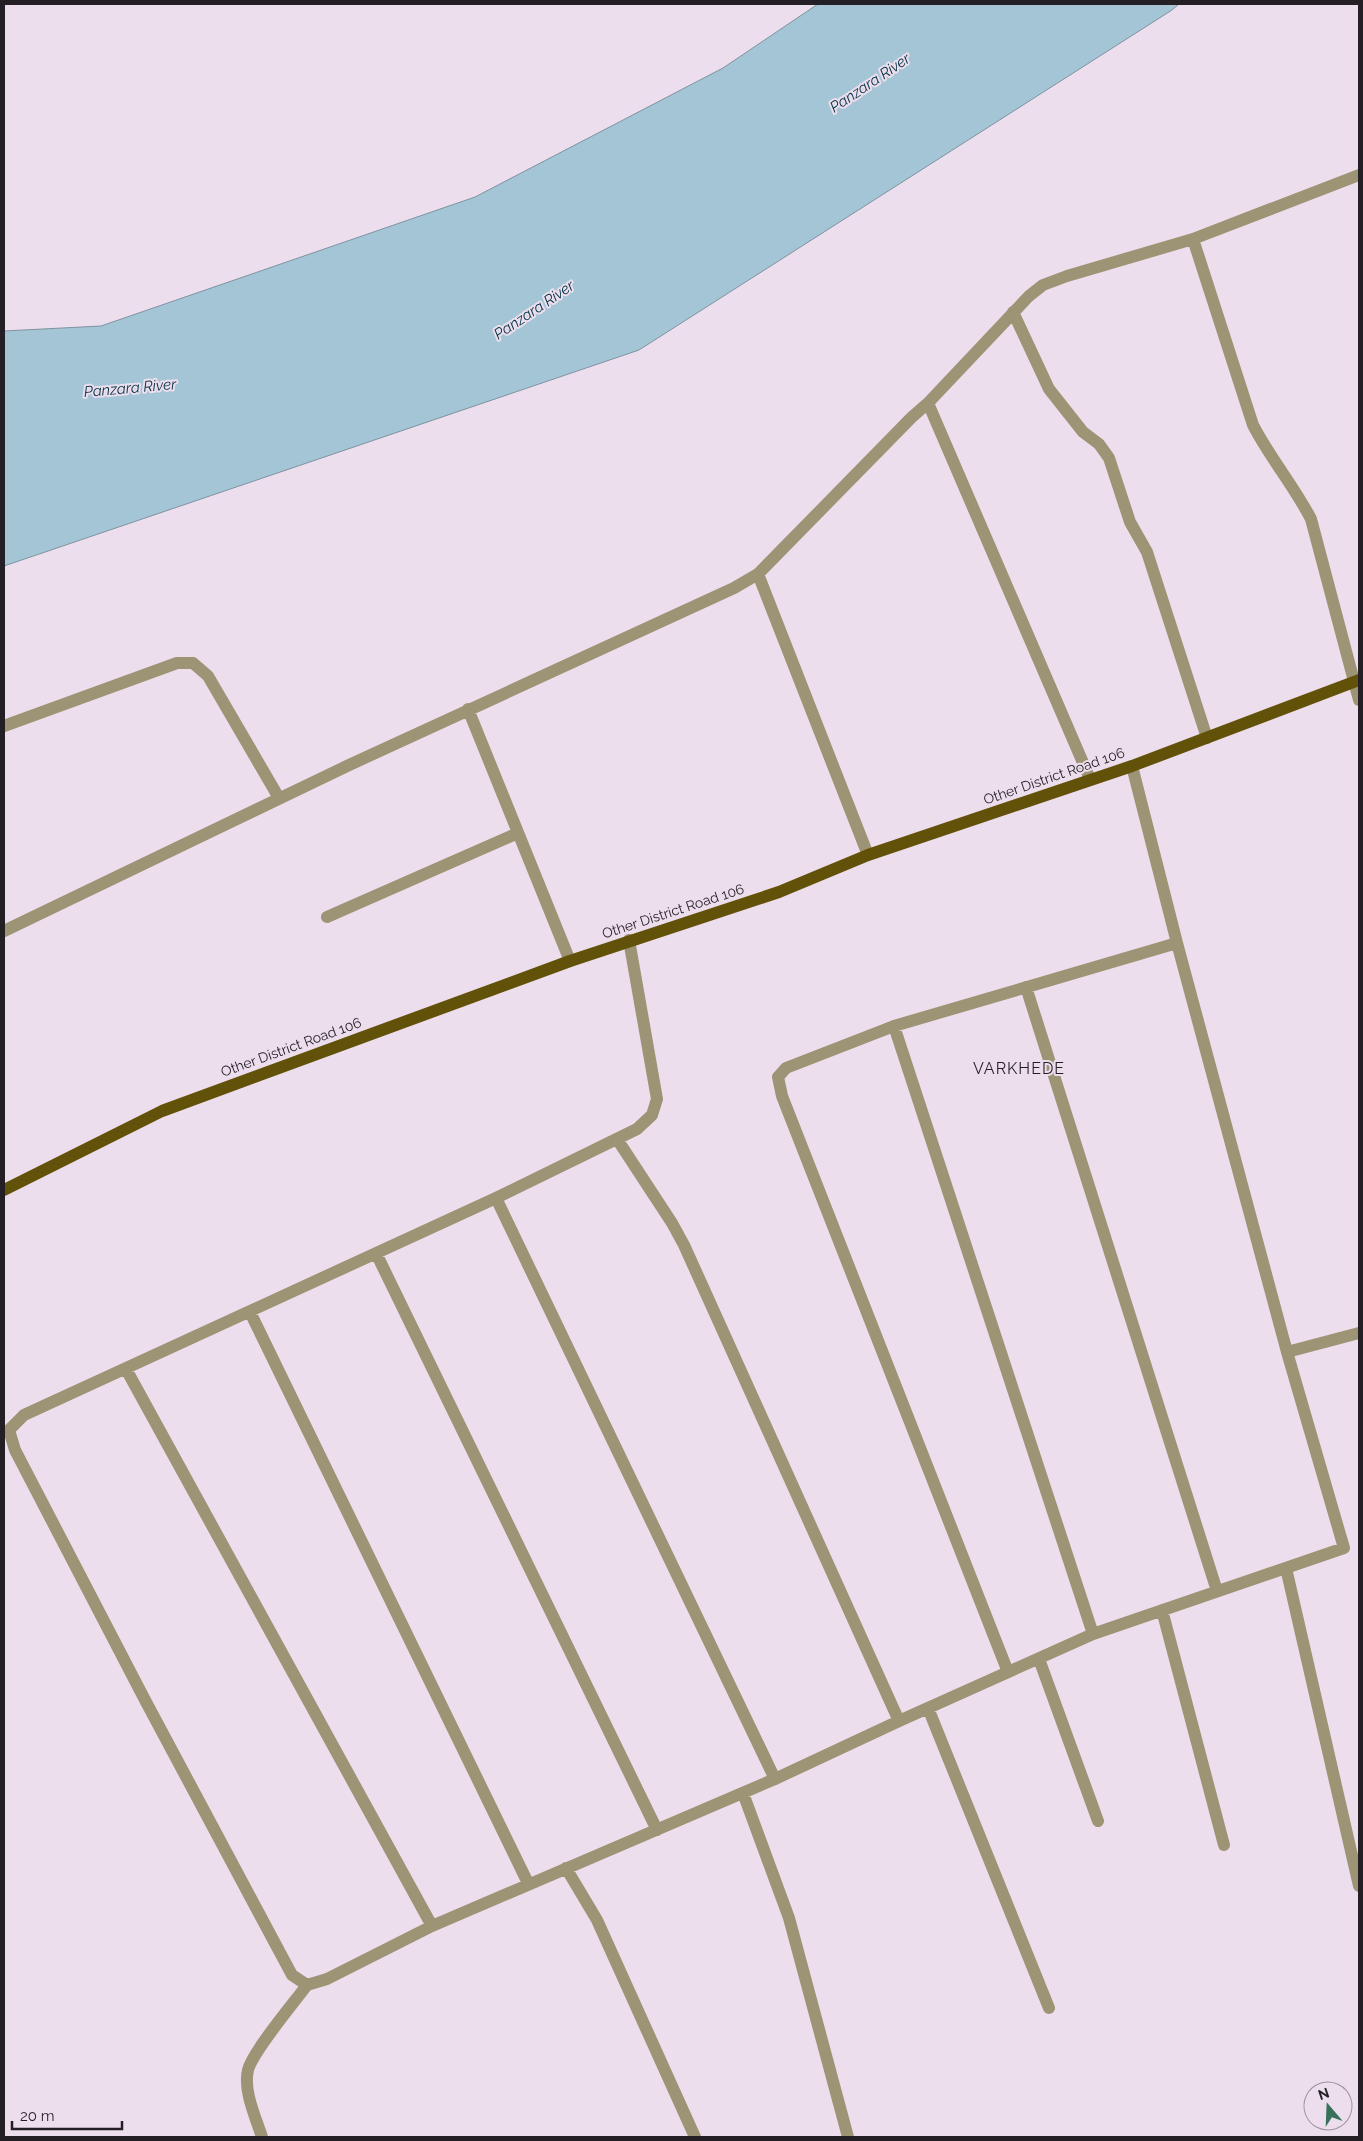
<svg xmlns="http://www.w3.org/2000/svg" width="1363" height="2141" viewBox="0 0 1363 2141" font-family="Raleway,sans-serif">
	<rect width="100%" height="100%" fill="#eddeed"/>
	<path fill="#a4c5d5" stroke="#7e93a0" d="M 818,4 L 1179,4 L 1172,10 L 639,350 L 4,566 L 4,331 L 101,326 L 475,197 L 723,68 Z"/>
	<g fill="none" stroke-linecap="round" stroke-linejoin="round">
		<path stroke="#9c9474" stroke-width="12" d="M 1193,239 L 1253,425 C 1270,458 1294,486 1311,519 L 1359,700
			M 1013,312 L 1049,389 L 1083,432 L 1099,444 L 1109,458 L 1130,522 L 1147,552 L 1207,738
			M 928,403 L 1090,779
			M 758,574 L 868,855
			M 468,709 L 570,961
			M 4,726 L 177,663 L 193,663 L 208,676 L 279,798
			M 1132,766 L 1177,943 L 1287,1352
			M 327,917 L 518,833
			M 4,931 L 347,766 L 734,588 L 758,574 L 912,417 L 928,403 L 1029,296 L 1043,285 L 1067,276 L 1193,239 L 1359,175
			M 629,940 L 657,1099 L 652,1115 L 637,1129 L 496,1198 L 24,1415 L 9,1430 L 15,1450 L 145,1700 L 292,1975 L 307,1985 L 327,1979 L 432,1926 L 775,1779 L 899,1721 L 1093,1634 L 1344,1548 L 1287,1352 L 1359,1333
			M 1026,987 L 1217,1591
			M 894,1026 L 1093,1634
			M 617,1139 L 672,1223 L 684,1245 L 899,1721
			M 496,1198 L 775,1779
			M 376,1253 L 657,1830
			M 250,1312 L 528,1883
			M 126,1369 L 432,1926
			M 1286,1568 L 1359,1886
			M 1162,1610 L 1224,1845
			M 1039,1659 L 1098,1821
			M 1008,1672 L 782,1096 L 778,1077 L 786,1068 L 894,1026 L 1177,943
			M 928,1708 L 1049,2008
			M 743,1793 L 789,1918 L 848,2137
			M 566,1868 L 597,1920 L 695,2137
			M 262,2137 C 256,2118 243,2091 248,2070 C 253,2051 293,2004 307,1985"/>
		<path stroke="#625108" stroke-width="12" d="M 4,1190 L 162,1111 L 570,961 L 779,892 L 868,855 L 1132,766 L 1359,680"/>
	</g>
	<g text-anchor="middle" stroke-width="4" stroke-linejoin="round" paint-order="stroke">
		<g font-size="14" fill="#241f25" stroke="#eddeed">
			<text transform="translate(1054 776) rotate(-19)" y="5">Other District Road 106</text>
			<text transform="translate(673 911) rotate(-18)" y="5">Other District Road 106</text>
			<text transform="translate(291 1047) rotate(-20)" y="5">Other District Road 106</text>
		</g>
		<g font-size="15" font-style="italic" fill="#023345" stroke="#eddeed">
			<text transform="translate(870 83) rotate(-34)" y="5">Panzara River</text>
			<text transform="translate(534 310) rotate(-34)" y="5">Panzara River</text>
			<text transform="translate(130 388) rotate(-5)" y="5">Panzara River</text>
		</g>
		<g font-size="16" letter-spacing="1" fill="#241f25" stroke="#eddeed">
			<text x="1019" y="1074">VARKHEDE</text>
		</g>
	</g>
	<rect width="1363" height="2141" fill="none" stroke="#241f25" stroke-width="10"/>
	<g transform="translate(1328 2106) rotate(341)"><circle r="24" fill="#eddeed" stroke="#9d929d"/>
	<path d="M0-4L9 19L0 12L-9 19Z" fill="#36715a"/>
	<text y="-8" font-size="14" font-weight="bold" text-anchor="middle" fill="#241f25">N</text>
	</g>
	<path d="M12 2121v8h110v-8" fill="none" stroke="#241f25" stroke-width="2.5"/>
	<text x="20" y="2121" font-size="15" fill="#241f25" stroke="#eddeed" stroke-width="4" paint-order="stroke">20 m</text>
</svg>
